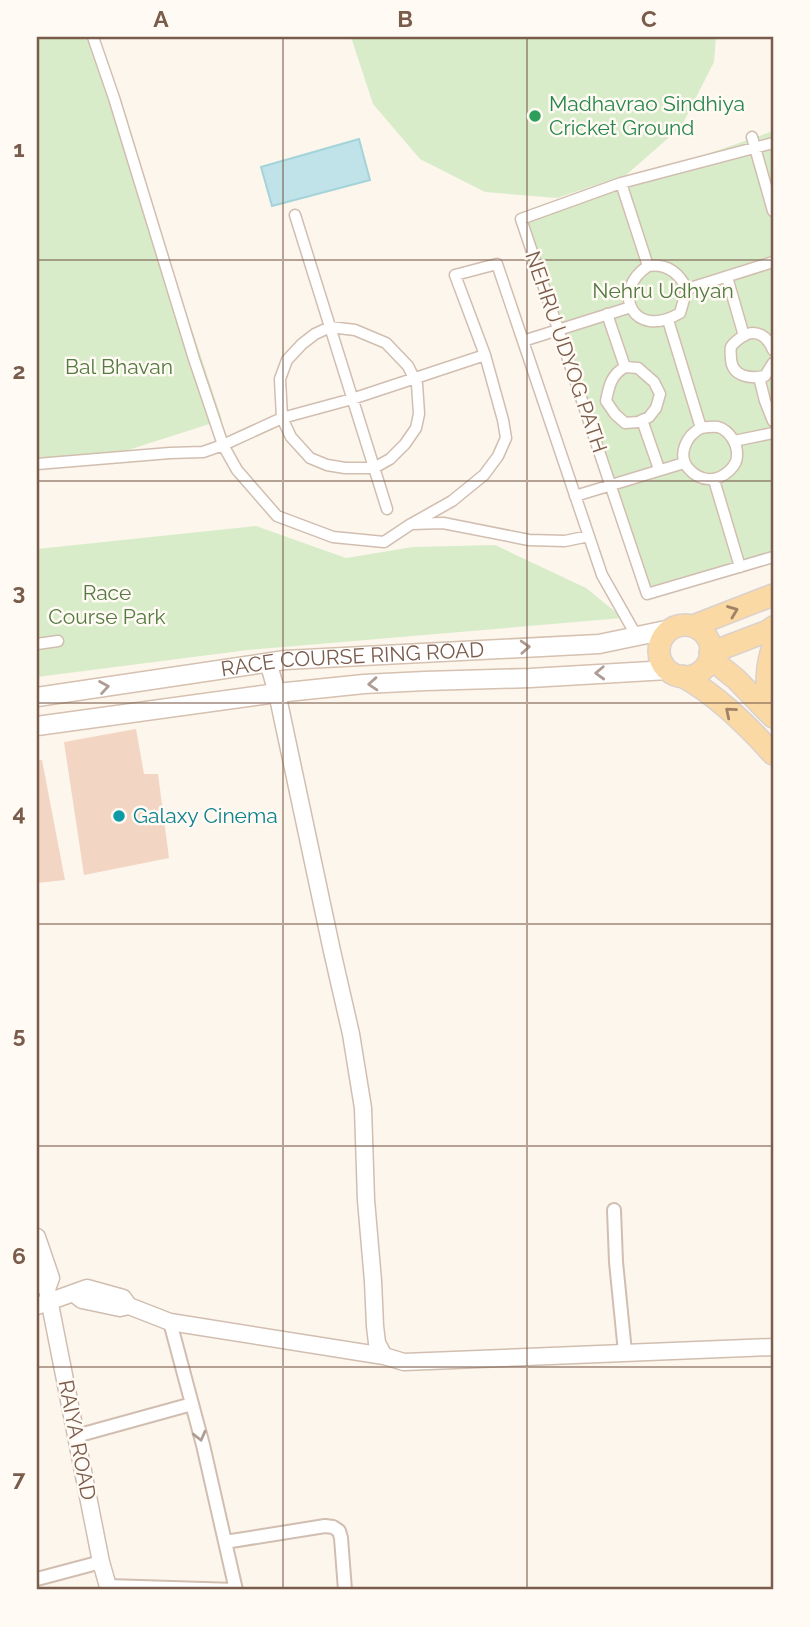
<svg xmlns="http://www.w3.org/2000/svg" width="810" height="1627" viewBox="0 0 810 1627" font-family="Raleway,sans-serif">
	<rect width="100%" height="100%" fill="#fdf6ec"/>
	<path fill="#d8ecc9" d="M 37,37 L 95,37 L 222,420 L 103,458 L 37,463 Z
		M 351,37 L 716,37 L 714,62 L 681,127 L 626,175 L 557,198 L 485,192 L 420,159 L 373,104 Z
		M 773,131 L 773,557 L 647,594 L 521,219 Z
		M 256,526 L 346,558 L 413,547 L 495,545 L 586,588 L 623,618 L 248,650 L 37,677 L 37,549 Z"/>
	<path fill="#bfe3e8" stroke="#a5d3da" stroke-width="2" d="M 359,139 L 370,180 L 272,206 L 261,167 Z"/>
	<path fill="#f3d5c3" d="M 136,729 L 144,774 L 158,774 L 169,858 L 84,875 L 64,742 Z
		M 37,760 L 42,760 L 65,880 L 37,883 Z"/>
	<g fill="none" stroke-linecap="round" stroke-linejoin="round">
		<g stroke="#d1beb0" stroke-width="13">
			<path id="pedestrian" d="M 93,37 L 114,98 L 194,359 L 223,445 L 237,470 L 277,516 L 333,537 L 384,542 L 411,524 L 443,523 L 529,540 L 565,541 L 589,536
				M 752,137 L 773,211
				M 773,143 L 621,183 L 521,219 L 647,594 L 773,557
				M 621,183 L 648,266 C 667,263 679,273 687,289 L 680,313 C 633,341 610,291 648,266
				M 295,215 L 387,509
				M 727,277 L 744,336
				M 687,289 L 773,262
				M 607,314 L 625,367 C 611,375 609,386 606,401 L 615,414 L 625,423 L 638,422 L 649,417 L 656,408 L 660,394 L 654,382 L 638,368 L 625,367
				M 668,320 L 701,428 C 707,427 712,426 718,427 C 729,430 738,444 737,456 C 737,461 733,467 730,470 C 717,483 700,482 688,468 C 677,454 687,435 701,428
				M 330,327 L 355,330 L 386,343 L 408,366 L 417,384 L 419,414 L 416,428 L 405,444 L 390,459 L 374,468 L 345,468 L 327,465 L 310,458 L 291,437 L 282,418 L 280,379 L 287,360 L 302,344 L 315,334 Z
				M 523,341 L 631,307
				M 773,350 C 768,337 757,328 743,336 C 739,339 733,343 731,347 C 730,350 731,356 731,359 C 732,377 751,379 765,376 L 773,363
				M 759,377 L 765,401 L 773,421
				M 642,420 L 659,469
				M 734,441 L 773,433
				M 37,464 L 170,453 L 203,452 L 223,445 L 282,418 L 352,399 L 485,355
				M 714,480 L 740,567
				M 575,496 L 684,463
				M 413,523 L 452,501 L 484,475 L 498,456 L 506,438 L 503,420 L 485,355 L 455,275 L 497,264 L 602,575 L 636,635
				M 37,644 L 58,641"/>
		</g>
		<g stroke="#d1beb0" stroke-width="16">
			<path id="minor" d="M 614,1210 L 616,1262 L 625,1352
				M 170,1322 L 203,1445 L 236,1590
				M 76,1436 L 192,1404
				M 225,1542 L 325,1526 L 333,1527 L 339,1531 L 341,1538 L 345,1590
				M 37,1579 L 101,1562
				M 108,1586 L 236,1590"/>
		</g>
		<g stroke="#d1beb0" stroke-width="19">
			<path id="tertiary" d="M 268,662 L 277,693 L 332,951 L 351,1034 L 363,1108 L 366,1200 L 373,1281 L 375,1326 L 377,1343 L 384,1356 L 404,1362 L 773,1347
				M 37,1237 L 51,1278 L 47,1289 L 40,1283 L 37,1272
				M 47,1289 L 101,1562 L 109,1590
				M 73,1293 L 82,1300 L 120,1308 L 129,1306 L 170,1322 L 384,1356
				M 37,1306 L 87,1288 L 123,1298 L 128,1305"/>
		</g>
		<g stroke="#d6c0b0" stroke-width="21">
			<g id="secondary">
				<path id="s1" d="M 37,697 L 285,660 L 599,644 L 671,629"/>
				<path d="M 37,726 L 277,693 L 364,684 L 425,681 L 530,678 L 668,670"/>
			</g>
		</g>
		<g stroke="#dad1cd" stroke-width="24">
			<path id="primary" d="M659 651a26 26 0 1 1 52 0a26 26 0 1 1-52 0Z
				M 693,626 L 773,595
				M 710,653 L 768,631 L 773,627
				M 710,658 L 736,679 L 773,717
				M 682,676 C 717,695 747,725 773,754
				M 768,711 C 767,689 765,668 773,647"/>
		</g>
		<use href="#pedestrian" stroke="#fff" stroke-width="10"/>
		<use href="#minor" stroke="#fff" stroke-width="12"/>
		<use href="#tertiary" stroke="#fff" stroke-width="16"/>
		<use href="#secondary" stroke="#fff" stroke-width="18"/>
		<use href="#primary" stroke="#fbd9a5" stroke-width="21"/>
	</g>
	<defs><path id="oneway-chevron" d="M-2-3.5L2.5 0L-2 3.5" fill="none" stroke-width="1.6" stroke-linecap="round" stroke-linejoin="round" transform="scale(1.75)"/></defs>
	<g stroke="#a18267">
		<use href="#oneway-chevron" transform="translate(733 611) rotate(-21)"/>
		<use href="#oneway-chevron" transform="translate(730 712) rotate(-140)"/>
	</g>
	<g stroke="#af9d94">
		<use href="#oneway-chevron" transform="translate(525 647) rotate(-3)"/>
		<use href="#oneway-chevron" transform="translate(600 673) rotate(178)"/>
		<use href="#oneway-chevron" transform="translate(373 684) rotate(176)"/>
		<use href="#oneway-chevron" transform="translate(104 687) rotate(-9)"/>
		<use href="#oneway-chevron" transform="translate(200 1436) rotate(76)"/>
	</g>
	<path fill="none" stroke="#7a5c4d" stroke-width="2" stroke-opacity="0.55" d="M 283,37 L 283,1590M 527,37 L 527,1590M 37,260 L 773,260M 37,481 L 773,481M 37,703 L 773,703M 37,924 L 773,924M 37,1146 L 773,1146M 37,1367 L 773,1367"/>
	<circle fill="#2e9e5b" stroke="#fffaf3" stroke-width="2.5" cx="535" cy="116" r="7"/>
	<circle fill="#0f9aa8" stroke="#fffaf3" stroke-width="2.5" cx="119" cy="816" r="7"/>
	<g text-anchor="middle" stroke-width="5" stroke-linejoin="round" paint-order="stroke">
		<g font-size="21" fill="#27864d" stroke="#fffaf3" text-anchor="start">
			<text x="549" y="111">Madhavrao Sindhiya<tspan x="549" dy="24">Cricket Ground</tspan></text>
		</g>
		<g font-size="21" fill="#537a41" stroke="#fffaf3">
			<text x="663" y="298">Nehru Udhyan</text>
			<text x="119" y="374">Bal Bhavan</text>
			<text x="107" y="600">Race<tspan x="107" dy="24">Course Park</tspan></text>
		</g>
		<g font-size="21" fill="#7a5c4d" stroke="#fffaf3">
			<text transform="translate(566 352) rotate(71)" y="7">NEHRU UDYOG PATH</text>
			<text dy="7" stroke="none"><textPath href="#s1" startOffset="318">RACE COURSE RING ROAD</textPath></text>
			<text transform="translate(77 1440) rotate(79)" y="7">RAIYA ROAD</text>
		</g>
		<g font-size="21" fill="#0d838f" stroke="#fffaf3" text-anchor="start">
			<text x="133" y="823">Galaxy Cinema</text>
		</g>
	</g>
	<rect width="810" height="1627" fill="none" stroke="#fffaf3" stroke-width="77"/>
	<rect x="38" y="38" width="734" height="1550" fill="none" stroke="#7a5c4d" stroke-width="2.5"/>
	<g font-size="23" text-anchor="middle" font-weight="bold" fill="#7a5c4d">
		<text x="161" y="27">A</text>
		<text x="405" y="27">B</text>
		<text x="649" y="27">C</text>
		<text x="19" y="157">1</text>
		<text x="19" y="379">2</text>
		<text x="19" y="600">3</text>
		<text x="19" y="821">4</text>
		<text x="19" y="1043">5</text>
		<text x="19" y="1264">6</text>
		<text x="19" y="1486">7</text>
	</g>
</svg>
